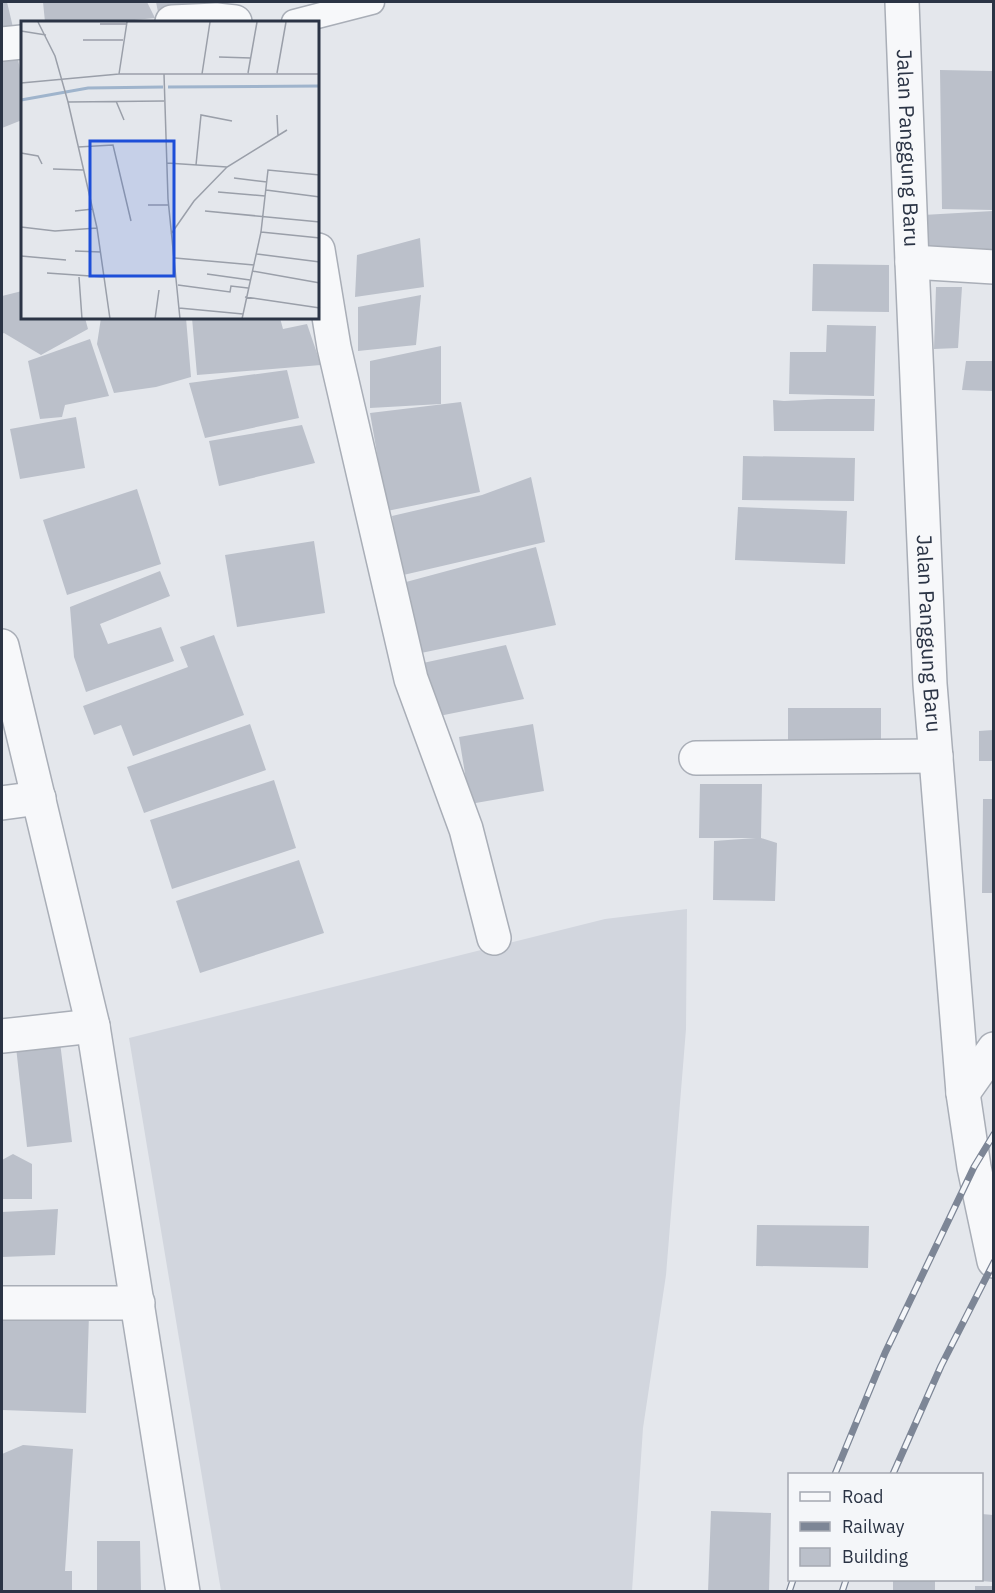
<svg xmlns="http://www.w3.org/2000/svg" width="995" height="1593" viewBox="0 0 995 1593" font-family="'IBM Plex Sans',sans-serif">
	<rect width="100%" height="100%" fill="#e4e7ec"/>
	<path fill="#d2d6de" d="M 687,909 L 686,1029 L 666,1275 L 643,1428 L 632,1591 L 221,1591 L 129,1038 L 605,919 Z"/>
	<path fill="#bbc0ca" d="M 2,2 L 7,2 L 16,40 L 2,41 Z
		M 43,2 L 147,2 L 155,18 L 114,22 L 45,22 Z
		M 156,2 L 223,2 L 159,17 Z
		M 16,47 L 22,82 L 22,120 L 2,128 L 2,49 Z
		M 940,70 L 993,71 L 993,210 L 942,209 Z
		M 993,211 L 993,256 L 920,251 L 923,215 Z
		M 420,238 L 424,287 L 355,297 L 357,255 Z
		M 813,264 L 889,265 L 889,312 L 812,311 Z
		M 936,287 L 962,287 L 958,348 L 934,349 Z
		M 22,291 L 22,318 L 85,318 L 88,329 L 41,355 L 4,333 L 2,334 L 2,296 Z
		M 421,295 L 416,345 L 358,351 L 358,307 Z
		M 101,318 L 186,318 L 191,377 L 156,387 L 114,393 L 97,344 Z
		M 192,318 L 280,318 L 283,329 L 307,324 L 321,365 L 197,375 Z
		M 827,325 L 876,326 L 874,396 L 789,394 L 790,352 L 826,352 Z
		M 90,339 L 109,396 L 65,405 L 62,417 L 40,419 L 28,361 Z
		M 441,346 L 441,404 L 370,408 L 370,361 Z
		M 966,361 L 993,361 L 993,391 L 962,390 Z
		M 287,370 L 299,418 L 205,438 L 189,383 Z
		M 827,399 L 875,399 L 874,431 L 774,431 L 773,400 L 784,401 Z
		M 461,402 L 480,492 L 387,511 L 370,413 Z
		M 76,417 L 85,468 L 20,479 L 10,429 Z
		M 302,425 L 315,463 L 219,486 L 209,441 Z
		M 743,456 L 855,458 L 854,501 L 742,500 Z
		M 531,477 L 545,542 L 399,576 L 392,516 L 482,495 Z
		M 137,489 L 161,564 L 67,595 L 43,520 Z
		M 738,507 L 847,511 L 845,564 L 735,560 Z
		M 314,541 L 325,613 L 237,627 L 225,555 Z
		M 536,547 L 556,625 L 421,653 L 406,582 Z
		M 160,571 L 170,596 L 100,624 L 108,644 L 161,627 L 174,661 L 86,692 L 74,657 L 70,607 Z
		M 214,635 L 244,715 L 133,756 L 121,725 L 94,735 L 83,706 L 188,667 L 180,647 Z
		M 506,645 L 524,699 L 434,717 L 423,663 Z
		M 788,708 L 881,708 L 881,752 L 788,752 Z
		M 250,724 L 266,770 L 144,813 L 127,767 Z
		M 533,724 L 544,791 L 470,804 L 459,737 Z
		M 993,730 L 993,761 L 979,761 L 979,731 Z
		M 274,780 L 296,848 L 172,889 L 150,820 Z
		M 700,784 L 762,784 L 761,838 L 777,843 L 775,901 L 713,900 L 714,841 L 756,838 L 699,838 Z
		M 983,799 L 993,799 L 993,893 L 982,893 Z
		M 299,860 L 324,933 L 200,973 L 176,901 Z
		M 60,1042 L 72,1142 L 27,1147 L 16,1047 Z
		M 13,1154 L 32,1164 L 32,1199 L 2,1199 L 2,1160 Z
		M 58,1209 L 55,1255 L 2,1257 L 2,1212 Z
		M 757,1225 L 869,1226 L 868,1268 L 756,1266 Z
		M 2,1311 L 89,1314 L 86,1413 L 2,1410 Z
		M 23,1445 L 73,1449 L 65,1571 L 72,1571 L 72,1592 L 2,1592 L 2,1454 Z
		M 711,1511 L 771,1513 L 769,1592 L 708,1592 Z
		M 982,1514 L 993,1515 L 993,1582 L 981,1581 Z
		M 97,1541 L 140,1541 L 141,1592 L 97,1592 Z
		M 893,1580 L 935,1580 L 935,1592 L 893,1592 Z
		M 975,1586 L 993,1586 L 993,1592 L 975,1592 Z"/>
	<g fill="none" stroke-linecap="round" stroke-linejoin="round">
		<g stroke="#a9aeb7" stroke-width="27">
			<path id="service" d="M 294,22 L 372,2"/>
		</g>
		<g stroke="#a9aeb7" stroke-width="36">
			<g id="minor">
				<path id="s1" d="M 902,2 L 912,262 L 930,684 L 963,1093 L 974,1167 L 994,1261"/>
				<path d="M 172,22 L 216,20 L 235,22"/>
				<path d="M 2,44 L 22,42"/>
				<path d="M 318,250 L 334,347 L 411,679 L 466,829 L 494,938"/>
				<path d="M 912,262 L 994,267"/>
				<path d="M 696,758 L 936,756"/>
				<path d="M 2,803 L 39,798"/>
				<path d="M 2,1036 L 93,1026"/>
				<path d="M 963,1093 L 994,1049"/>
				<path d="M 2,1303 L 138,1303"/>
			</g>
		</g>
		<g stroke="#a9aeb7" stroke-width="36">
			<path id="tertiary" d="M 2,646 L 93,1026 L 183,1592"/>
		</g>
		<use href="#service" stroke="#f7f8fa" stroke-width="24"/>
		<use href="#minor" stroke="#f7f8fa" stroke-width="33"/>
		<use href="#tertiary" stroke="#f7f8fa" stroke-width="33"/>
		<g stroke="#7d8696" stroke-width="7">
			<path id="rail" d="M 835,1474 L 885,1353 L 974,1167 L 994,1134
				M 893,1474 L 941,1366 L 994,1262
				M 789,1592 L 793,1580
				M 842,1592 L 846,1580"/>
		</g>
		<use href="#rail" stroke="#f4f6f9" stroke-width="4.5" stroke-dasharray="14" stroke-linecap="butt"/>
	</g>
	<g text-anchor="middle" stroke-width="5" stroke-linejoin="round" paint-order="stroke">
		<g font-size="21" fill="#2b3445" stroke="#f4f6f9">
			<text dy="7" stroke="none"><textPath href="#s1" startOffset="146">Jalan Panggung Baru</textPath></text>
			<text dy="7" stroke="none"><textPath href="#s1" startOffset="632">Jalan Panggung Baru</textPath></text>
		</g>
	</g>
	<g transform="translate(21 21)">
		<rect width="298" height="298" fill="#e4e7ec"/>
		<path fill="none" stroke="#9fb4cc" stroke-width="3" d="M 147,66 L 299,65M 0,79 L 67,67 L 142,66"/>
		<path fill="none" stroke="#9a9fa9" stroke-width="1.5" d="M 17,1 L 34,35 L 47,81 L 76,207 L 89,298M 79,3 L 105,3M 0,10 L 25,14M 62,19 L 102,19M 198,36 L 230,37M 227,52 L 236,1M 256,52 L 265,1M 98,53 L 106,1M 143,53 L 147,178 L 159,298M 181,53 L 189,1M 0,62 L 98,53 L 299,53M 95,80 L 103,99M 47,81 L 143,80M 256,94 L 257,115M 57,126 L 92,124 L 110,200M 0,132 L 17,135 L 21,143M 146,142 L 206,146M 175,144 L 180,94 L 211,100M 32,148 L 62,149M 213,157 L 246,161M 245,169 L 299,176M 197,171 L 244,175M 127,184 L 148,184M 54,190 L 72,188M 184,190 L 299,201M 0,206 L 34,210 L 76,207M 240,211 L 299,217M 150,213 L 173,180 L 206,146 L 266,109M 54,230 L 80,231M 236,233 L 299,241M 0,235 L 45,239M 154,237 L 233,244M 231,250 L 299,262M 26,252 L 84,256M 186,253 L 229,259M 58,256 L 61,298M 157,264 L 209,271 L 210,265 L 227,267M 224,276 L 299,287M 158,287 L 222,293M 134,298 L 138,269M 221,298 L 240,211 L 247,149 L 299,154"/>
		<path fill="#1d4ed8" fill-opacity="0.15" stroke="#1d4ed8" stroke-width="3" d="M 69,120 L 153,120 L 153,255 L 69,255 Z"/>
		<rect width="298" height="298" fill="none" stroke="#2b3445" stroke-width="3"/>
	</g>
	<rect width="995" height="1593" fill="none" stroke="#2b3445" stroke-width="6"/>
	<rect x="788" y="1473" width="195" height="108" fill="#f4f6f9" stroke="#a4a8b1" stroke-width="1.5"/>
	<rect x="800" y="1492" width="30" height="9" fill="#f7f8fa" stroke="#a4a8b1" stroke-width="1.5"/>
	<text x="842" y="1503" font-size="18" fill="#2b3445">Road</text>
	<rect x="800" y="1522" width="30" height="9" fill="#7d8696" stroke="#a4a8b1" stroke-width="1.5"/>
	<text x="842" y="1533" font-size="18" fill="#2b3445">Railway</text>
	<rect x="800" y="1548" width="30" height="18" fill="#bbc0ca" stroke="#a4a8b1" stroke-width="1.5"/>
	<text x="842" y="1563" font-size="18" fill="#2b3445">Building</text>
</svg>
